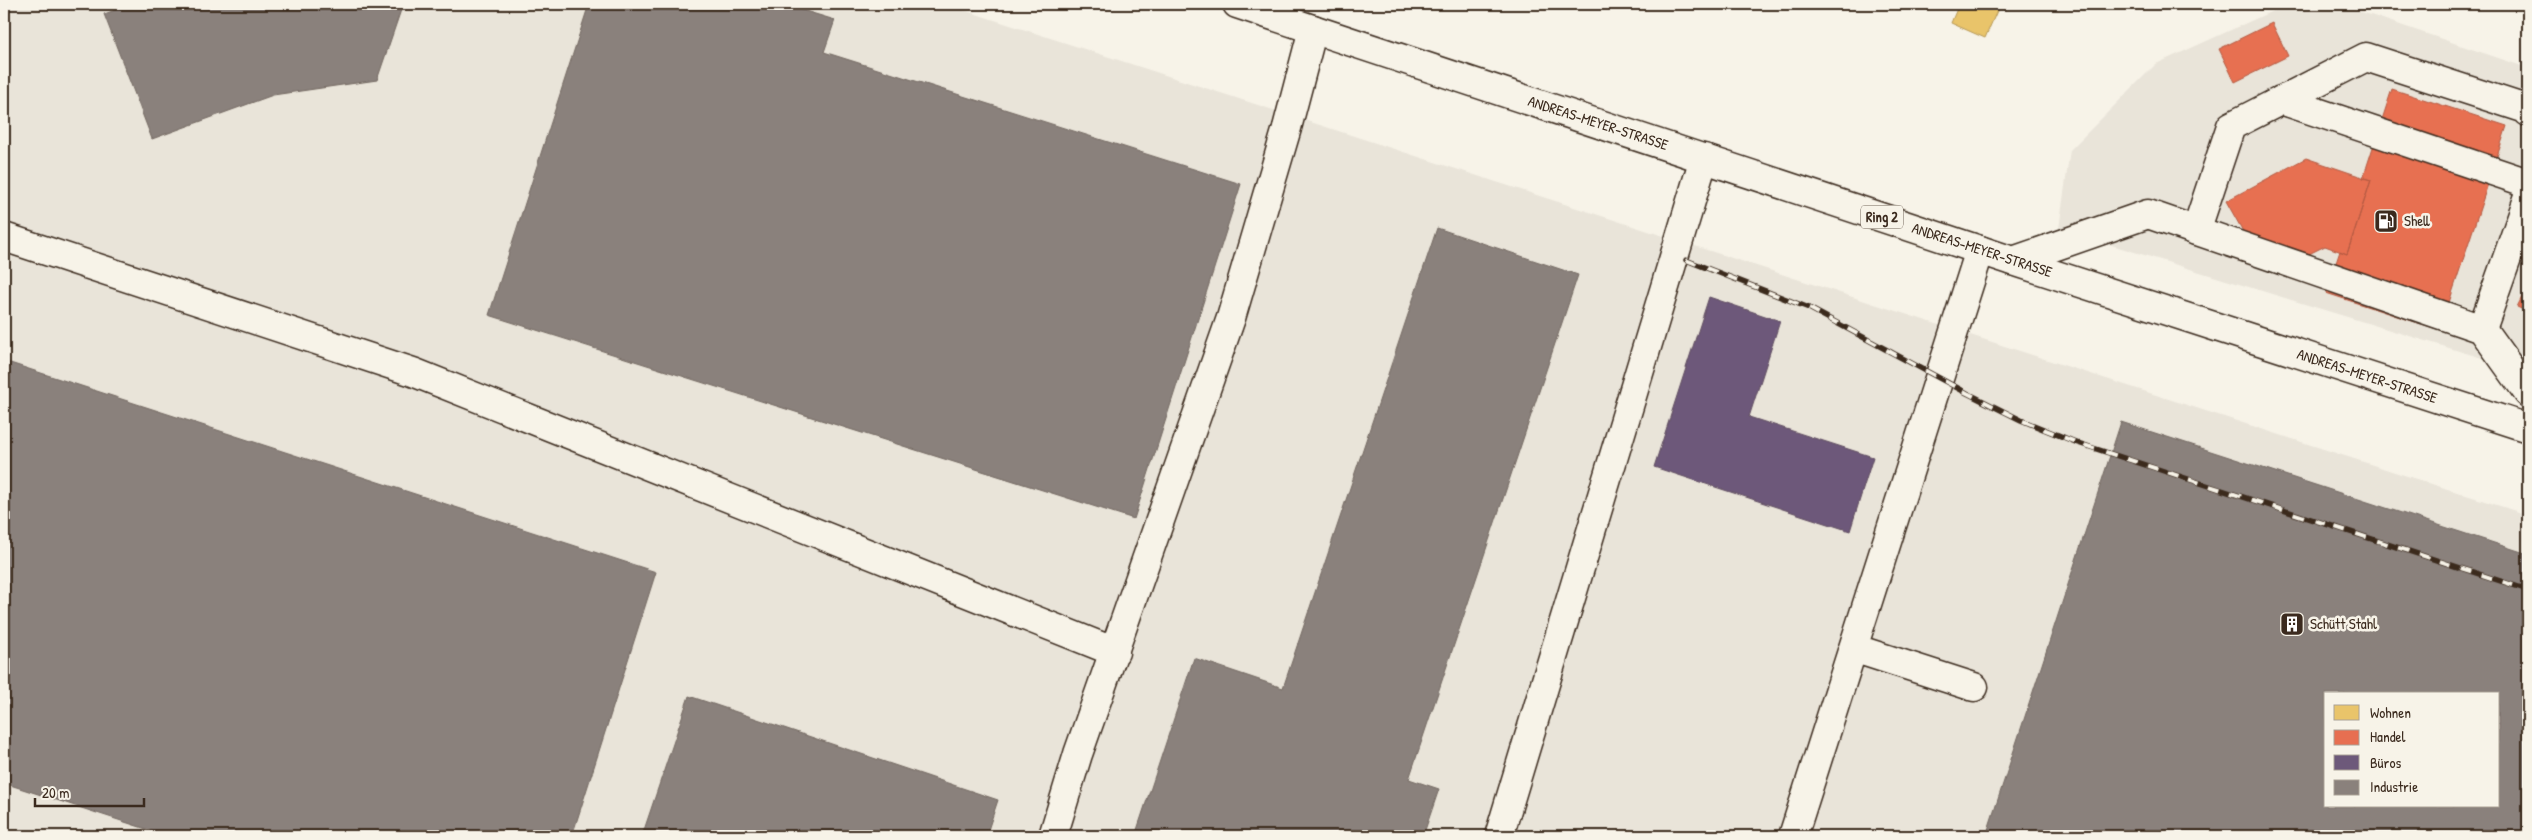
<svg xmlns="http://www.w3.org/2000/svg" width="2532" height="840" viewBox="0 0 2532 840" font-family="'Patrick Hand',sans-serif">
	<rect width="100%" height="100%" fill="#f7f3e8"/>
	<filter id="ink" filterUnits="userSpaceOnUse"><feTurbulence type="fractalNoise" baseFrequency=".02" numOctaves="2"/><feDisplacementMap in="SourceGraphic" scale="10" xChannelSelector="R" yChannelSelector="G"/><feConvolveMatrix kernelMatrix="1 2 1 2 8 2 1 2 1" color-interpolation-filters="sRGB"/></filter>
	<g filter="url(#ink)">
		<path fill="#e9e4d9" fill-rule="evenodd" d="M 4,4 L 945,4 L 2528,515 L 2528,836 L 4,836 ZM 2326,694 L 2498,694 L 2498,806 L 2326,806 Z
			M 2288,4 L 2338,4 L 2528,68 L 2528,372 L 2059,229 L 2070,150 L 2156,64 Z"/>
		<path fill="#e9c46a" stroke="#b59653" d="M 1959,4 L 2000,4 L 1985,38 L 1951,23 Z"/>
		<path fill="#e76f51" stroke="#b35a42" d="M 2272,23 L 2288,56 L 2235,82 L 2219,49 Z
			M 2392,89 L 2507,126 L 2440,330 L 2326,293 L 2340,251 L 2347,254 L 2371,180 L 2363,178 Z
			M 2306,158 L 2371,180 L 2347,254 L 2325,246 L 2301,258 L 2249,242 L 2226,201 Z
			M 2524,293 L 2528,295 L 2528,312 L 2517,307 Z"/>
		<path fill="#6d597a" stroke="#5e4b5e" d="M 1709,297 L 1780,321 L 1749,417 L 1873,457 L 1850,531 L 1654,467 Z"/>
		<path fill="#8a817c" stroke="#726760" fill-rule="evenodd" d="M 133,4 L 403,4 L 377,80 L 273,95 L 152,139 L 104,14 Z
			M 589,4 L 782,4 L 835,20 L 824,52 L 1241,184 L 1134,519 L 489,315 Z
			M 1437,228 L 1578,275 L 1409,779 L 1439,789 L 1423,836 L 1135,836 L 1194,658 L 1283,688 Z
			M 4,361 L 656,572 L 572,836 L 168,836 L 4,783 Z
			M 2121,422 L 2528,554 L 2528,836 L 1986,836 ZM 2326,694 L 2498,694 L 2498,806 L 2326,806 Z
			M 689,696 L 998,800 L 986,836 L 642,836 Z"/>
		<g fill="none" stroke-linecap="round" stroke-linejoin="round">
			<g stroke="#3b2a1e" stroke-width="31">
				<path id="minor" d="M 2281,100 L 2528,183
					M 2196,231 L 2231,126 L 2366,57 L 2526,109 L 2528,112
					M 4,237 L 413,372 L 1115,652
					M 2013,261 L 2148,214 L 2482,329 L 2528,393
					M 2482,329 L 2528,199
					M 1853,648 L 1974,687
					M 1053,836 L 1078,754 L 1231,318 L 1287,128 L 1313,29
					M 1499,836 L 1704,158
					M 1793,836 L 1980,250"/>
			</g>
			<g stroke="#3b2a1e" stroke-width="31">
				<path id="major" d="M 1237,4 L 2013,261 L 2528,428"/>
			</g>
			<use href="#minor" stroke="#f7f3e8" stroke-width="28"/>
			<use href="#major" stroke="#f7f3e8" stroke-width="28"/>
			<g stroke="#3b2a1e" stroke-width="5.5">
				<path id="rail" d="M 1686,260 L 1809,308 L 1967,393 L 2021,420 L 2078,443 L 2528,590"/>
			</g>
			<use href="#rail" stroke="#f7f3e8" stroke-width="4" stroke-dasharray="11" stroke-linecap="butt"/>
		</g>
	</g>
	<defs>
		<g id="fuel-square" transform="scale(1.25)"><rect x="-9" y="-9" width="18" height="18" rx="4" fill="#3b2a1e" stroke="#f7f3e8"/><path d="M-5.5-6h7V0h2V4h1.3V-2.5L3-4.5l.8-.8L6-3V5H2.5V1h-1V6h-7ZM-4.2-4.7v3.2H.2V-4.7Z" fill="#fff"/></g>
		<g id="building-square" transform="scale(1.25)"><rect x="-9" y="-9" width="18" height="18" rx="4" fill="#3b2a1e" stroke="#f7f3e8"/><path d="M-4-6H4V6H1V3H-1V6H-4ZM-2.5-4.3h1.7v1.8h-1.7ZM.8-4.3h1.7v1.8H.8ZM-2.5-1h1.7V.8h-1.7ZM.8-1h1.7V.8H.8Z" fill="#fff"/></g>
	</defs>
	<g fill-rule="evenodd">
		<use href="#fuel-square" x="2386" y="221"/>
		<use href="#building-square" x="2292" y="624"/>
	</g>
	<g text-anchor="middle" stroke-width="5" stroke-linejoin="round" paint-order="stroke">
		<rect fill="#f7f3e8" stroke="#73665b" stroke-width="1" x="1861" y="205.5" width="42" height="23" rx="4"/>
		<g font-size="14" font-weight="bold" fill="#3b2a1e">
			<text x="1882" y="222">Ring 2</text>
		</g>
		<g font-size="15" fill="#3b2a1e" stroke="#f7f3e8">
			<text transform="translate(1598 123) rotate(18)" y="5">ANDREAS-MEYER-STRASSE</text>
			<text transform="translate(1982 250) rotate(18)" y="5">ANDREAS-MEYER-STRASSE</text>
			<text transform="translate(2367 376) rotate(18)" y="5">ANDREAS-MEYER-STRASSE</text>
		</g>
		<g font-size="15" fill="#3b2a1e" stroke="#f7f3e8" text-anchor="start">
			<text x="2404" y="226">Shell</text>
			<text x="2310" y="629">Schütt Stahl</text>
		</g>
	</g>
	<rect width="2532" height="840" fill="none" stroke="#f7f3e8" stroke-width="20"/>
	<rect x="10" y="10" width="2512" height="820" fill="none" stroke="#3b2a1e" stroke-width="2" filter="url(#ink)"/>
	<rect x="2324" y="692" width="175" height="115" fill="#f7f3e8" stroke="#aca397"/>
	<rect x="2334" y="705" width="25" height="15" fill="#e9c46a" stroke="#aca397"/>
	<text x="2370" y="718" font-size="15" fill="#3b2a1e">Wohnen</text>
	<rect x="2334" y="730" width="25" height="15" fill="#e76f51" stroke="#aca397"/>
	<text x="2370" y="742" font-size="15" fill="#3b2a1e">Handel</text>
	<rect x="2334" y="755" width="25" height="15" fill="#6d597a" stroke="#aca397"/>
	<text x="2370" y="768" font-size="15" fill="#3b2a1e">Büros</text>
	<rect x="2334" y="780" width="25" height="15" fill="#8a817c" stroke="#aca397"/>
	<text x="2370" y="792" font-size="15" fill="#3b2a1e">Industrie</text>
	<path d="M35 798v8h109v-8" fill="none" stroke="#3b2a1e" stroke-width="2.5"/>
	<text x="42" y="798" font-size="15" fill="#3b2a1e" stroke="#f7f3e8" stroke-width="4" paint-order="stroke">20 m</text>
</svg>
